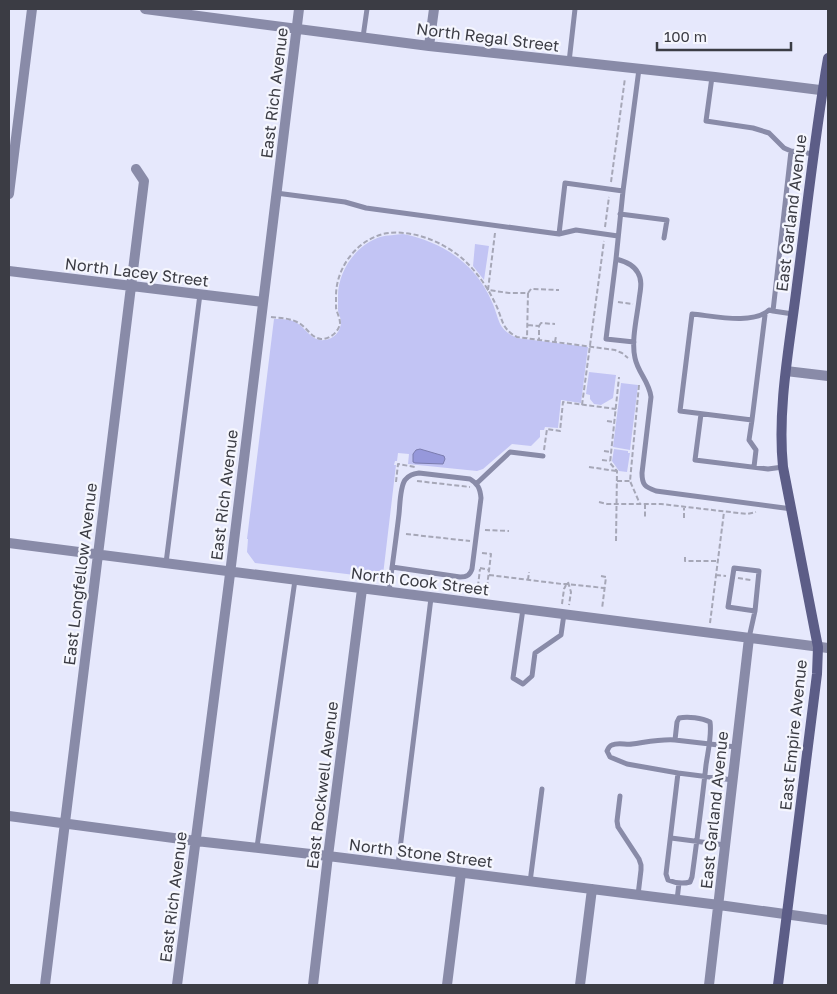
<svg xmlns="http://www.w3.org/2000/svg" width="837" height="994" viewBox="0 0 837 994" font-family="'Golos Text',sans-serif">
	<rect width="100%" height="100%" fill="#e6e8fc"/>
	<path fill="#c2c4f4" d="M 403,234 C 443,242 476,264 492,302 C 500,320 497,329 517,338 L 588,347 L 581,403 L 561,400 L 558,428 L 545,427 L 544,430 L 540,430 L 540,437 L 531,446 L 512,444 L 483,469 L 477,471 L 408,464 L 409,454 L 398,453 L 397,461 L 395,461 L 394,465 L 396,465 L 383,575 L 380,578 L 255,563 L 247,552 L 248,539 L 247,539 L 274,319 C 279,319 287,319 293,321 C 305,325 310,342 325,340 C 334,339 341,331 341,322 C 341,318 339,315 338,311 C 338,306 338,301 338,296 C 338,271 356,245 380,237 C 387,235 396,235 403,234 Z
		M 475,244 L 489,246 L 484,280 L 473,266 Z
		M 589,372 L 616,375 L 613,398 L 601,405 L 594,404 L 590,399 L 590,395 L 586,394 Z
		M 621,383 L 638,385 L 630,450 L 613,447 Z
		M 614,449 L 628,451 L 628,453 L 630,453 L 627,472 L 619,471 L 612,461 Z"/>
	<path fill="#9698db" stroke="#7b7cae" d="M 420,449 L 444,456 L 445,459 L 443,464 L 415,463 L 413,462 L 413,454 L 416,450 Z"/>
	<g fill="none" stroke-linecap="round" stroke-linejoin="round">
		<path stroke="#a6a7b7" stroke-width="2" stroke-dasharray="5 2.5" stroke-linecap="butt" d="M 611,182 L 625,78
			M 605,227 L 609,197
			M 495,233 L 488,290 L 509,293 L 528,293 L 527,338
			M 528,293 L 531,289 L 559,290
			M 618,302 L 633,304
			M 271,317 C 280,318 289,318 297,322 C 306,326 311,338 321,339 C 330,339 339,332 340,323 C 340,318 337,313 336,308 C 336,304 336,300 336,296 C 336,268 356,241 383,234 C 411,228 444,242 464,260 C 477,272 488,288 495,303 C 503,318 500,328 517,337 L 615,350 L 622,353 L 628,358
			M 528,325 L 539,326 L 539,340
			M 539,326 L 541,323 L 555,324
			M 555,342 L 556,336
			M 639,385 L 630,481 L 640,504
			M 582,405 L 604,241
			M 607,421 L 614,422
			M 544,450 L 547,429 L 560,431 L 563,402 L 616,409
			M 604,451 L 611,452
			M 602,460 L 610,461
			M 589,467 L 616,471
			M 417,481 L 470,487
			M 617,481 L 630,481
			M 396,482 L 398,464 L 415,467
			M 599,502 L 607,504 L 661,504 L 747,514 L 756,512
			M 645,504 L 645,518
			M 684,518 L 684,508
			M 485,530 L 509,531
			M 406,534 L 470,541
			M 616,541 L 617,471 L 610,463 L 619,377
			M 482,553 L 491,554 L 486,595
			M 685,557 L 685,561 L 718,561
			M 480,568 L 489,570
			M 489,575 L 562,584 L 567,584 L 604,588
			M 716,575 L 726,576
			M 601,576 L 606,577 L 602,609
			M 738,578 L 751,580
			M 528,580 L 529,572
			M 568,582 L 571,592 L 569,605
			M 477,594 L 480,569
			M 562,604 L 564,589 L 566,585
			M 710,623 L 724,512"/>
		<path stroke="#898ba8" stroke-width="5" d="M 363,37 L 367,9
			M 569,62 L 575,9
			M 712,77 L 706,121 L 753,128 L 769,133 L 784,148 L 791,151
			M 276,193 L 345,202 L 366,208 L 559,234 L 576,230 L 618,236
			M 620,214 L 667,220 L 664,238
			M 559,234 L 565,183 L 623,191
			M 616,259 L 623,191 L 639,69
			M 793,314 L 773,311 L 791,151 L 814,154
			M 765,315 L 752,420 L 680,411 L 692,314 C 714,316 753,325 769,310 L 773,311
			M 634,342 L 606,339 L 616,259 C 624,261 634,265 638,273 C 643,281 640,291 639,300 C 637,317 631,341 635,358 C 638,373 649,381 651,397 L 642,473 C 642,485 645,487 656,491 L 792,509
			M 701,414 L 695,460 L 768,469 L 783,467
			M 752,420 L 749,440 L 756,450 L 754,467
			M 476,484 L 510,452 L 543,456
			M 166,563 L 200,294
			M 389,592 C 392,566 396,540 399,514 C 400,505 400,487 405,480 C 409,475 413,474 419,473 L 470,479 C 478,484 480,488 481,498 L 472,569 C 470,575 467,577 460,577 L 392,567
			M 523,609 L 513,678 L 523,684 L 532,676 L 535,653 L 561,635 L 564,614
			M 749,638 L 755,611 L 759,571 L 734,568 L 728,607 L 755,611
			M 675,740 C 660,739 647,742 632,744 C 626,745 618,742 612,745 C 609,746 609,747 607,751 L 610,757 L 627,764 L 678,773
			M 733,780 L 678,773 L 666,874 L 668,880 C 675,883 683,884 690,882 L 692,877 C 697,840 702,802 706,765 C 708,751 712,735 710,722 C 702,718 688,716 679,718 L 677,722 L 675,740 L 736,747
			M 620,796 L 617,821 L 618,827 L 639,859 L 641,865 L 641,870 L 638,895
			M 671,838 L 725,845
			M 257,847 L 295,580
			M 398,865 L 431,598
			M 530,882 L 542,789
			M 677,900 L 679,883"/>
		<path stroke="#898ba8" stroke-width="10" d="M 145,9 L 429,46 L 715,77 L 828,91
			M 429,46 L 434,9
			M 9,194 L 32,9
			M 9,271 L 263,302
			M 786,371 L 828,376
			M 9,543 L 828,648
			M 9,816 L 196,841 L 328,856 L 719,905 L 828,920
			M 45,985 L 144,181 L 136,169
			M 177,985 L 229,582 L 299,9
			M 313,985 L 328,856 L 362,589
			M 447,985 L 461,873
			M 580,985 L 592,889
			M 709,985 L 749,638"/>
		<path stroke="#5c5d87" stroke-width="10" d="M 778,985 L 817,674 L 818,647 L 783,467 C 777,408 790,343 797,285 C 807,209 815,133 828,58"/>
	</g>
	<g text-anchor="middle" stroke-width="4.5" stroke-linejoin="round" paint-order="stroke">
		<g font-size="16" fill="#3b3c44" stroke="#f5f6fe">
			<text transform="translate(488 37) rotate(7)" y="6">North Regal Street</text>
			<text transform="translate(274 93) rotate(-83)" y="6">East Rich Avenue</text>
			<text transform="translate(791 213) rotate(-83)" y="6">East Garland Avenue</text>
			<text transform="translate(137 272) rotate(7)" y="6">North Lacey Street</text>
			<text transform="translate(224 495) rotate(-83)" y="6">East Rich Avenue</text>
			<text transform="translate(80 574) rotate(-83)" y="6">East Longfellow Avenue</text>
			<text transform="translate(420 581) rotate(7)" y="6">North Cook Street</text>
			<text transform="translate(793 735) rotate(-84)" y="6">East Empire Avenue</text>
			<text transform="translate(322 785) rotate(-83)" y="6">East Rockwell Avenue</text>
			<text transform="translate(714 810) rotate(-84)" y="6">East Garland Avenue</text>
			<text transform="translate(421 853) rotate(7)" y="6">North Stone Street</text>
			<text transform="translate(173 897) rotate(-83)" y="6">East Rich Avenue</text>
		</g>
	</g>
	<rect width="837" height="994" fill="none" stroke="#3b3c44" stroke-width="20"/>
	<path d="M657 42v8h134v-8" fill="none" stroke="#3b3c44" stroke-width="2.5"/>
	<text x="664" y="42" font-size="15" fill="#3b3c44" stroke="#f5f6fe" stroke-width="4" paint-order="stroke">100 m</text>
</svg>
